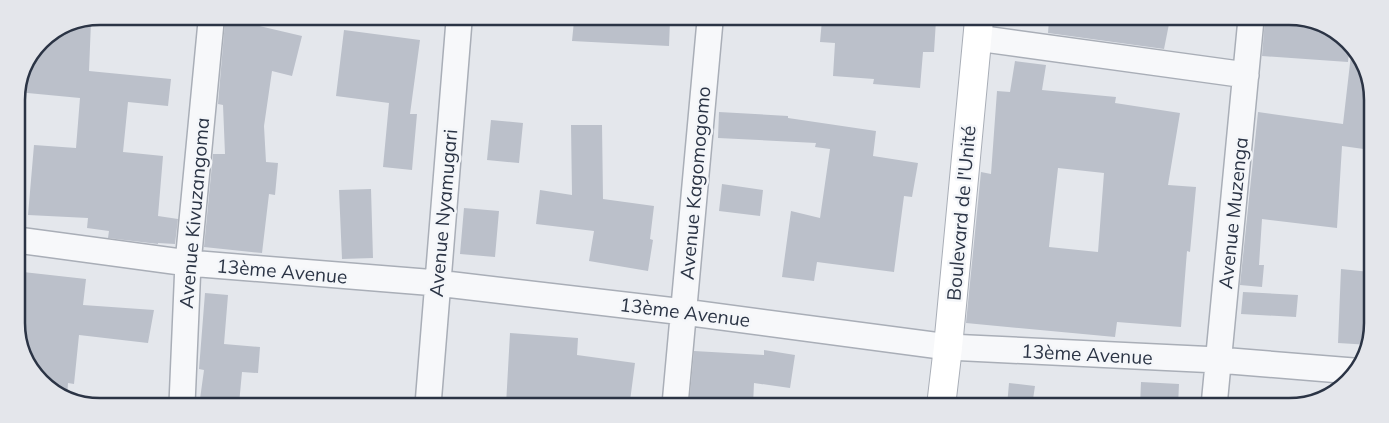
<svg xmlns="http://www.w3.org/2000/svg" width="1389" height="423" viewBox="0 0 1389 423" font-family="Mulish,sans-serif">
	<rect width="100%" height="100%" fill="#e4e7ec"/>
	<path fill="#bbc0ca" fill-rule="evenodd" d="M 1149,19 L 1169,24 L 1164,49 L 1048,33 L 1049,20 Z
		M 1265,19 L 1311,19 L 1350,43 L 1348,62 L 1262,56 Z
		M 822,20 L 936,20 L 934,52 L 923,52 L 920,88 L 873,84 L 874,79 L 833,76 L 835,43 L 820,42 Z
		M 574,21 L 670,21 L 669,46 L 572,41 Z
		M 68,22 L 91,22 L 89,71 L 171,79 L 168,106 L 128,102 L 123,152 L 163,156 L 158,216 L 178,219 L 175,244 L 158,243 L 158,244 L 108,238 L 109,231 L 87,228 L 88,218 L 28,215 L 34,145 L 76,148 L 80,98 L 17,92 L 41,40 Z
		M 225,22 L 242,22 L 302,36 L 292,76 L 272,71 L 264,126 L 266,162 L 278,163 L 275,195 L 269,194 L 262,253 L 204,247 L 213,154 L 225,154 L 223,105 L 218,104 Z
		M 344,30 L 420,40 L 410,114 L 417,114 L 412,170 L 383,167 L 389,103 L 336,96 Z
		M 1352,46 L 1371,84 L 1371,150 L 1342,146 L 1337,228 L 1262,219 L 1259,265 L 1264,265 L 1262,287 L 1240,285 L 1258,112 L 1343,124 Z
		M 1015,61 L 1046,65 L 1042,90 L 1116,97 L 1115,103 L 1180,113 L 1168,185 L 1196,187 L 1190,252 L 1187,251 L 1181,327 L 1117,322 L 1115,337 L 966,323 L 981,172 L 991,174 L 997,91 L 1010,92 ZM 1058,168 L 1104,173 L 1098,252 L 1049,247 Z
		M 719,112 L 788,116 L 788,118 L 876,131 L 873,156 L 918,163 L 912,197 L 904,196 L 894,272 L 817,262 L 814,281 L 782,277 L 791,211 L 820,218 L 830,149 L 815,147 L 816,143 L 718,138 Z
		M 491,120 L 523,123 L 519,163 L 487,160 Z
		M 571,125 L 602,125 L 603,199 L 654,206 L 650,239 L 653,240 L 648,271 L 589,261 L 594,231 L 536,224 L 540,190 L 572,195 Z
		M 722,184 L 763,190 L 760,216 L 719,211 Z
		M 371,189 L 373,258 L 342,259 L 339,190 Z
		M 464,208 L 499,211 L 495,257 L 460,254 Z
		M 1341,269 L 1370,272 L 1370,345 L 1338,343 Z
		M 23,272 L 86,279 L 83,305 L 154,310 L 148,343 L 79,335 L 74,384 L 68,383 L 67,397 L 40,382 L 18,340 Z
		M 1243,292 L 1298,295 L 1296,317 L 1241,314 Z
		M 205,293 L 228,295 L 224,344 L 260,347 L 258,373 L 242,372 L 239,404 L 200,399 L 204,370 L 199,369 Z
		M 510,333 L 578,338 L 577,355 L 635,363 L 630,401 L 617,399 L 617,405 L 506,405 Z
		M 764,350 L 795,355 L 790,388 L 754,383 L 753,405 L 689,405 L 694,351 L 764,355 Z
		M 1141,382 L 1179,384 L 1178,406 L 1140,406 Z
		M 1009,383 L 1035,386 L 1032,406 L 1007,406 Z"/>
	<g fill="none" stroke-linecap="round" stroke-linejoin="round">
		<g stroke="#a9aeb7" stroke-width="28">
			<path id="street" d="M 977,38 L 1246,75
				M 17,240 L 188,263 L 437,283 L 684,312 L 948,347 L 1218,360 L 1353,371
				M 182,404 L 188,263 L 211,22
				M 428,405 L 459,21
				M 675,405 L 710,21
				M 1214,406 L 1251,19"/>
		</g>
		<g stroke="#a9aeb7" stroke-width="30">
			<path id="secondary" d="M 941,406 L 948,347 L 979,20"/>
		</g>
		<use href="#street" stroke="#f7f8fa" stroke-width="25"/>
		<use href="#secondary" stroke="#fff" stroke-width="28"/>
	</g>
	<g text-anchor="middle" stroke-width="5" stroke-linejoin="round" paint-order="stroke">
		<g font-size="19" fill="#2b3445" stroke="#f4f6f9">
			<text transform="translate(695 183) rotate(-85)" y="7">Avenue Kagomogomo</text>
			<text transform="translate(194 213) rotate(-85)" y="7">Avenue Kivuzangoma</text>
			<text transform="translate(443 213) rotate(-85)" y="7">Avenue Nyamugari</text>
			<text transform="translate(961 213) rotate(-85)" y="7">Boulevard de l'Unité</text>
			<text transform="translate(1233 213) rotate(-84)" y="7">Avenue Muzenga</text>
			<text transform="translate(282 271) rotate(5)" y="7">13ème Avenue</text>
			<text transform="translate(685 312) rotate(7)" y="7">13ème Avenue</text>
			<text transform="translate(1087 354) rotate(3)" y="7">13ème Avenue</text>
		</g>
	</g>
	<path d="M0 0H1389V423H0ZM100 25H1289A75 75 0 0 1 1364 100V323A75 75 0 0 1 1289 398H100A75 75 0 0 1 25 323V100A75 75 0 0 1 100 25Z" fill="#e4e6eb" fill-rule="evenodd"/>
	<path fill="none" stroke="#2b3445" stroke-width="2.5" d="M100 25H1289A75 75 0 0 1 1364 100V323A75 75 0 0 1 1289 398H100A75 75 0 0 1 25 323V100A75 75 0 0 1 100 25Z"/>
</svg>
